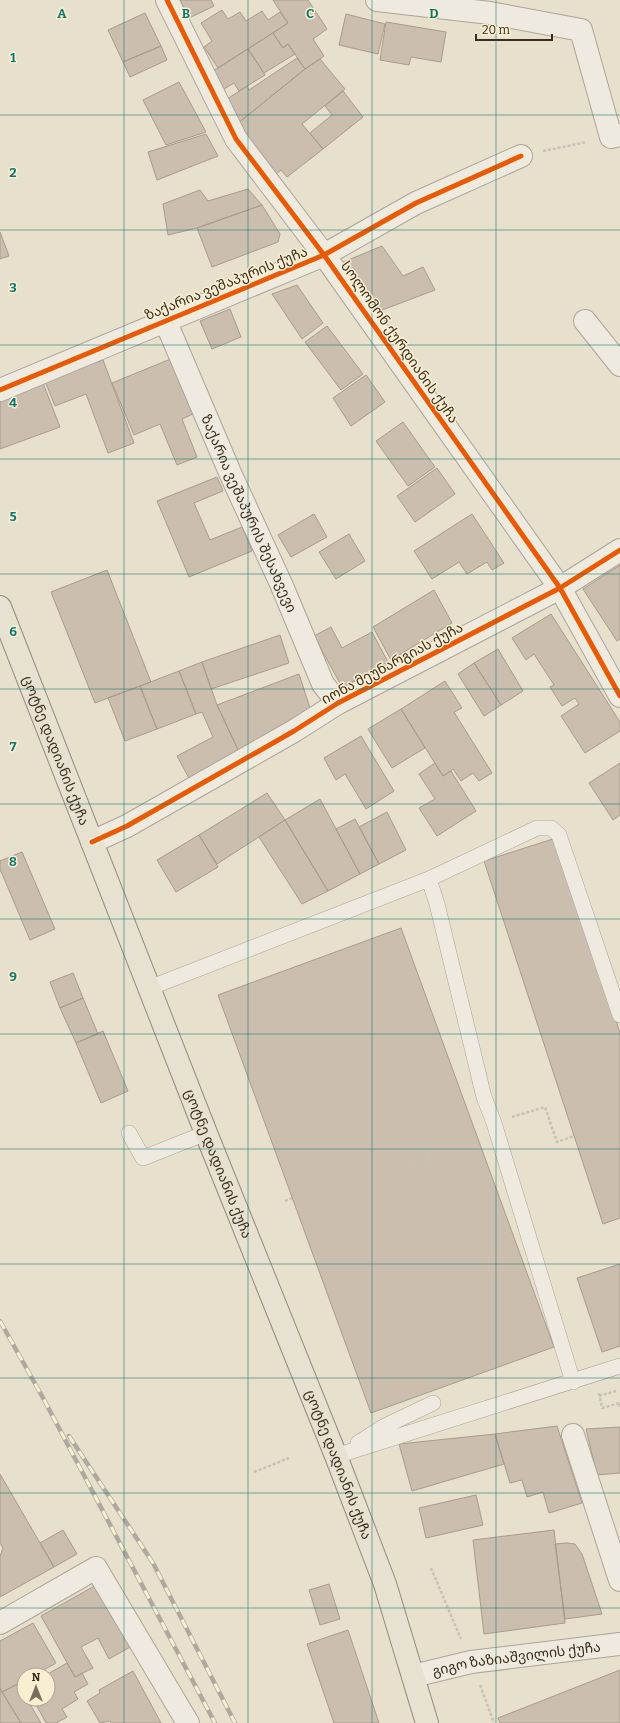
<svg xmlns="http://www.w3.org/2000/svg" width="620" height="1723" viewBox="0 0 620 1723" font-family="Bitter,'Noto Sans Georgian',serif">
	<rect width="100%" height="100%" fill="#e7e0cd"/>
	<path fill="#cbbeae" stroke="#a89b8c" d="M 180,0 L 211,0 L 214,6 L 189,18 Z
		M 273,0 L 308,0 L 327,29 L 313,39 L 324,56 L 305,69 L 288,44 L 283,48 L 273,33 L 288,23 Z
		M 222,10 L 228,19 L 240,12 L 246,21 L 262,11 L 268,20 L 280,12 L 288,23 L 218,68 L 204,47 L 212,41 L 201,23 Z
		M 145,13 L 161,46 L 123,62 L 108,30 Z
		M 346,14 L 385,24 L 378,54 L 339,45 Z
		M 386,22 L 446,32 L 441,62 L 411,57 L 409,65 L 380,60 Z
		M 273,33 L 283,48 L 288,44 L 295,54 L 264,73 L 248,49 Z
		M 161,46 L 167,60 L 130,77 L 123,62 Z
		M 248,49 L 265,75 L 239,91 L 234,83 L 224,89 L 213,71 Z
		M 297,58 L 305,69 L 237,124 L 224,101 L 247,86 L 249,90 Z
		M 320,59 L 345,89 L 302,124 L 323,149 L 287,177 L 281,170 L 276,174 L 237,124 L 305,69 Z
		M 179,82 L 206,132 L 166,145 L 143,100 Z
		M 343,91 L 363,117 L 323,149 L 310,133 L 332,115 L 325,106 Z
		M 206,134 L 218,156 L 157,180 L 148,152 Z
		M 248,189 L 262,205 L 197,228 L 168,235 L 163,204 L 200,190 L 208,201 Z
		M 262,205 L 280,234 L 278,242 L 212,267 L 197,228 Z
		M 0,232 L 9,256 L 0,259 Z
		M 382,246 L 403,276 L 423,267 L 435,290 L 377,312 L 341,263 Z
		M 297,285 L 323,323 L 302,339 L 272,294 Z
		M 230,309 L 241,337 L 212,349 L 200,321 Z
		M 327,326 L 363,374 L 341,390 L 305,342 Z
		M 173,358 L 195,413 L 182,419 L 197,457 L 177,465 L 160,424 L 134,435 L 112,383 Z
		M 103,360 L 134,443 L 108,453 L 86,394 L 55,406 L 45,381 Z
		M 366,375 L 385,402 L 351,426 L 333,398 Z
		M 43,383 L 60,427 L 0,449 L 0,399 Z
		M 403,422 L 435,467 L 408,486 L 376,441 Z
		M 437,468 L 455,494 L 415,522 L 397,496 Z
		M 217,477 L 223,491 L 194,503 L 210,540 L 242,527 L 252,551 L 189,577 L 157,501 Z
		M 314,514 L 327,537 L 291,557 L 278,535 Z
		M 472,514 L 504,563 L 492,570 L 487,562 L 467,574 L 459,562 L 432,579 L 414,551 Z
		M 349,534 L 365,561 L 336,579 L 319,552 Z
		M 620,565 L 620,639 L 617,641 L 583,589 Z
		M 107,570 L 151,682 L 95,703 L 51,592 Z
		M 434,590 L 452,623 L 391,660 L 373,627 Z
		M 551,614 L 620,722 L 620,731 L 585,753 L 561,716 L 579,704 L 575,698 L 562,706 L 550,687 L 554,685 L 534,654 L 526,660 L 512,638 Z
		M 331,627 L 342,648 L 372,632 L 388,662 L 342,687 L 314,636 Z
		M 280,635 L 289,663 L 211,689 L 202,662 Z
		M 498,649 L 523,691 L 501,705 L 474,663 Z
		M 202,662 L 217,705 L 240,754 L 190,780 L 177,756 L 213,737 L 202,712 L 196,714 L 179,671 Z
		M 474,663 L 501,705 L 484,716 L 458,674 Z
		M 179,671 L 196,714 L 157,729 L 140,686 Z
		M 299,674 L 310,708 L 240,754 L 217,705 Z
		M 445,681 L 462,708 L 454,712 L 492,773 L 479,781 L 473,773 L 461,781 L 453,769 L 443,776 L 401,709 Z
		M 140,686 L 157,729 L 125,741 L 108,698 Z
		M 401,709 L 425,748 L 392,768 L 368,729 Z
		M 361,736 L 394,791 L 366,809 L 345,774 L 336,780 L 324,758 Z
		M 435,763 L 443,776 L 451,771 L 476,811 L 437,836 L 419,808 L 435,799 L 419,774 Z
		M 620,763 L 620,815 L 613,820 L 589,783 Z
		M 267,793 L 285,820 L 217,864 L 199,835 Z
		M 320,799 L 360,874 L 328,891 L 285,820 Z
		M 387,812 L 406,850 L 379,864 L 359,827 Z
		M 355,819 L 379,864 L 360,874 L 336,829 Z
		M 285,820 L 328,891 L 302,904 L 259,837 Z
		M 199,835 L 218,867 L 176,892 L 157,860 Z
		M 556,838 L 620,1033 L 620,1218 L 603,1224 L 484,861 Z
		M 22,852 L 55,929 L 30,940 L 0,869 L 0,861 Z
		M 401,928 L 554,1347 L 371,1413 L 218,995 Z
		M 73,973 L 83,998 L 60,1008 L 50,982 Z
		M 83,998 L 98,1034 L 76,1043 L 60,1008 Z
		M 103,1031 L 128,1091 L 101,1103 L 76,1043 Z
		M 620,1264 L 620,1346 L 602,1352 L 577,1278 Z
		M 557,1426 L 582,1503 L 549,1513 L 543,1492 L 527,1497 L 522,1480 L 510,1483 L 495,1434 Z
		M 620,1427 L 620,1473 L 597,1475 L 586,1429 Z
		M 495,1434 L 504,1464 L 412,1491 L 399,1444 Z
		M 0,1474 L 54,1567 L 0,1597 L 0,1556 L 3,1548 L 0,1543 Z
		M 476,1495 L 483,1525 L 426,1538 L 419,1508 Z
		M 63,1530 L 77,1554 L 54,1567 L 40,1543 Z
		M 554,1530 L 565,1623 L 484,1634 L 473,1540 Z
		M 566,1543 L 575,1544 L 582,1554 L 602,1614 L 565,1619 L 555,1544 Z
		M 98,1584 L 132,1646 L 109,1659 L 98,1638 L 81,1647 L 93,1668 L 75,1677 L 41,1616 Z
		M 329,1584 L 340,1619 L 320,1625 L 309,1590 Z
		M 33,1623 L 56,1663 L 35,1675 L 24,1675 L 24,1681 L 2,1692 L 0,1688 L 0,1641 Z
		M 348,1630 L 379,1723 L 334,1723 L 307,1644 Z
		M 67,1663 L 75,1677 L 82,1673 L 88,1684 L 74,1692 L 78,1699 L 62,1709 L 67,1717 L 56,1723 L 46,1723 L 33,1699 L 48,1699 L 48,1675 L 46,1675 Z
		M 620,1670 L 620,1723 L 500,1723 L 498,1718 Z
		M 133,1671 L 161,1723 L 111,1723 L 110,1721 L 100,1723 L 87,1701 L 100,1693 L 99,1690 Z
		M 18,1684 L 24,1694 L 24,1699 L 27,1699 L 41,1723 L 21,1723 L 2,1692 Z
		M 0,1688 L 2,1692 L 21,1723 L 0,1723 Z"/>
	<g fill="none" stroke-linecap="round" stroke-linejoin="round">
		<g stroke="#aca496" stroke-width="16">
			<path id="service" d="M 429,879 L 437,904 L 484,1097 L 494,1123 L 573,1382
				M 149,988 L 429,879 L 537,828 L 551,828 L 559,835 L 620,1015
				M 129,1133 L 143,1158 L 206,1133
				M 358,1443 L 383,1427 L 433,1403
				M 336,1456 L 620,1366"/>
		</g>
		<g stroke="#aca496" stroke-width="24">
			<g id="minor">
				<path d="M 167,0 L 236,139 L 324,255 L 560,588 L 620,696"/>
				<path d="M 377,0 L 490,13 L 581,30 L 611,137 L 620,135"/>
				<path id="s1" d="M 165,320 L 231,475 L 282,586 L 323,684 L 338,703"/>
				<path d="M 585,321 L 620,365"/>
				<path d="M 0,390 L 324,255 L 416,203 L 521,156"/>
				<path d="M 92,842 L 127,826 L 294,731 L 338,703 L 560,588 L 620,550"/>
				<path d="M 573,1435 L 620,1580"/>
				<path d="M 0,1623 L 96,1568 L 188,1723"/>
			</g>
		</g>
		<g stroke="#aca496" stroke-width="24">
			<g id="tertiary">
				<path id="s2" d="M 413,1676 L 471,1662 L 620,1644"/>
			</g>
		</g>
		<g stroke="#928a7d" stroke-width="24">
			<g id="primary">
				<path id="s3" d="M 0,607 L 206,1133 L 336,1456 L 385,1584 L 427,1723"/>
			</g>
		</g>
		<path stroke="#c7c1b6" stroke-width="2.5" stroke-dasharray="3 2" stroke-linecap="butt" d="M 543,151 L 587,142
			M 512,1117 L 545,1107 L 557,1142 L 574,1136
			M 407,1153 L 424,1146 L 430,1163 L 413,1169 L 408,1155
			M 285,1201 L 292,1198
			M 599,1393 L 602,1408 L 620,1403
			M 599,1396 L 616,1391
			M 619,1404 L 620,1407
			M 254,1472 L 289,1458
			M 431,1568 L 461,1639
			M 480,1685 L 494,1723"/>
		<use href="#service" stroke="#efeadf" stroke-width="15"/>
		<use href="#minor" stroke="#efeadf" stroke-width="22"/>
		<use href="#tertiary" stroke="#efeadf" stroke-width="22"/>
		<use href="#primary" stroke="#e6e1d0" stroke-width="22"/>
		<g stroke="#aea99f" stroke-width="4.5">
			<path id="rail" d="M 0,1321 L 42,1396 L 215,1723
				M 69,1436 L 153,1563 L 235,1723"/>
		</g>
		<use href="#rail" stroke="#f8efd2" stroke-width="3" stroke-dasharray="9" stroke-linecap="butt"/>
		<g stroke="#f8efd2" stroke-width="8">
			<path id="cycleway" d="M 167,0 L 236,139 L 324,255 L 560,588 L 620,696
				M 0,390 L 324,255 L 416,203 L 521,156
				M 92,842 L 127,826 L 294,731 L 338,703 L 560,588 L 620,550"/>
		</g>
		<use href="#cycleway" stroke="#e8590c" stroke-width="5"/>
	</g>
	<path fill="none" stroke="#0f766e" stroke-width="1" stroke-opacity="0.55" d="M 124,0 L 124,1723M 248,0 L 248,1723M 372,0 L 372,1723M 496,0 L 496,1723M 0,115 L 620,115M 0,230 L 620,230M 0,345 L 620,345M 0,459 L 620,459M 0,574 L 620,574M 0,689 L 620,689M 0,804 L 620,804M 0,919 L 620,919M 0,1034 L 620,1034M 0,1149 L 620,1149M 0,1264 L 620,1264M 0,1378 L 620,1378M 0,1493 L 620,1493M 0,1608 L 620,1608"/>
	<g text-anchor="middle" stroke-width="3" stroke-linejoin="round" paint-order="stroke">
		<g font-size="14" fill="#3c2d1d" stroke="#f8efd2">
			<text transform="translate(226 283) rotate(-22)" y="5">ზაქარია ვეშაპურის ქუჩა</text>
			<text transform="translate(400 342) rotate(55)" y="5">სოლომონ ქურდიანის ქუჩა</text>
			<text dy="5" stroke="none"><textPath href="#s1" startOffset="211">ზაქარია ვეშაპურის შესახვევი</textPath></text>
			<text transform="translate(392 663) rotate(-28)" y="5">იონა მეუნარგიას ქუჩა</text>
			<text dy="5" stroke="none"><textPath href="#s3" startOffset="154">ცოტნე დადიანის ქუჩა</textPath></text>
			<text dy="5" stroke="none"><textPath href="#s3" startOffset="598">ცოტნე დადიანის ქუჩა</textPath></text>
			<text dy="5" stroke="none"><textPath href="#s3" startOffset="922">ცოტნე დადიანის ქუჩა</textPath></text>
			<text dy="5" stroke="none"><textPath href="#s2" startOffset="105">გიგო ზაზიაშვილის ქუჩა</textPath></text>
		</g>
	</g>
	<g font-size="13" text-anchor="middle" font-weight="bold" fill="#0f766e" stroke="#f8efd2" stroke-width="3" stroke-linejoin="round" paint-order="stroke">
		<text x="62" y="18">A</text>
		<text x="186" y="18">B</text>
		<text x="310" y="18">C</text>
		<text x="434" y="18">D</text>
		<text x="13" y="62">1</text>
		<text x="13" y="177">2</text>
		<text x="13" y="292">3</text>
		<text x="13" y="407">4</text>
		<text x="13" y="521">5</text>
		<text x="13" y="636">6</text>
		<text x="13" y="751">7</text>
		<text x="13" y="866">8</text>
		<text x="13" y="981">9</text>
	</g>
	<g transform="translate(36 1687)"><circle r="19" fill="#f8efd2" stroke="#ada18a"/>
	<path d="M0-3L7 15L0 10L-7 15Z" fill="#786c5b"/>
	<text y="-6" font-size="11" font-weight="bold" text-anchor="middle" fill="#3c2d1d">N</text>
	</g>
	<path d="M476 34v6h76v-6" fill="none" stroke="#3c2d1d" stroke-width="2"/>
	<text x="482" y="34" font-size="12" fill="#3c2d1d" stroke="#f8efd2" stroke-width="3" paint-order="stroke">20 m</text>
</svg>
